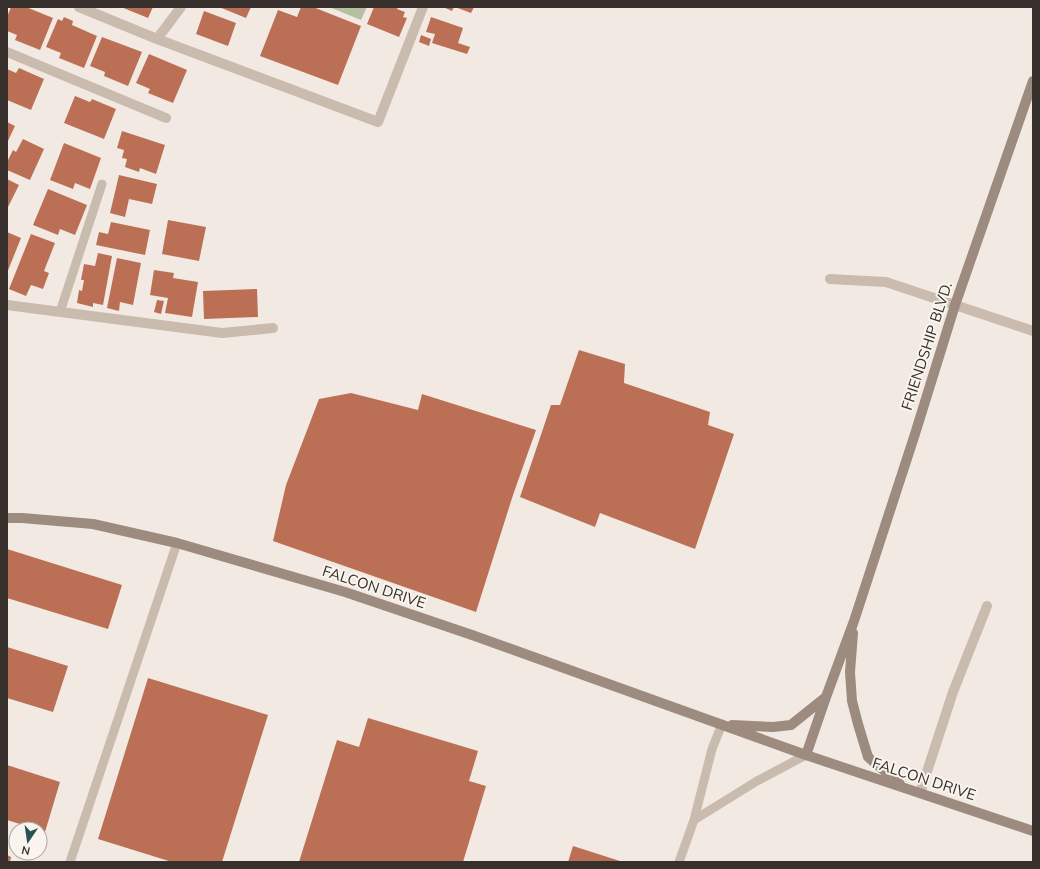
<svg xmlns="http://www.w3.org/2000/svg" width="1040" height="869" viewBox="0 0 1040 869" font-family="Mulish,sans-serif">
	<rect width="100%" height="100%" fill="#f2eae2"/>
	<path fill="#b5c0a2" d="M 329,7 L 367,7 L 361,20 Z"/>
	<path fill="#bb7056" d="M 11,7 L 26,7 L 53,18 L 40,50 L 15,40 L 17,35 L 7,31 L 7,17 Z
		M 121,7 L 153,7 L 148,18 Z
		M 219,7 L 251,7 L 246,18 Z
		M 301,7 L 313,7 L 361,26 L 338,85 L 260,56 L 278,10 L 297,17 Z
		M 374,7 L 398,7 L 397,9 L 405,12 L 403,17 L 407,18 L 399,37 L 367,24 Z
		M 443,7 L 454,7 L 452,11 Z
		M 455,7 L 474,7 L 471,13 Z
		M 204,11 L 236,23 L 228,46 L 196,34 Z
		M 64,17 L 73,21 L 72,25 L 97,36 L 84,68 L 59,58 L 61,53 L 46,47 L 58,19 L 62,21 Z
		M 431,17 L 463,28 L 458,43 L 470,47 L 467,54 L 432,43 L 435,34 L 426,32 Z
		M 421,35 L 431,39 L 429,46 L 419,42 Z
		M 102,37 L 142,52 L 128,86 L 104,76 L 105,72 L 90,66 Z
		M 149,54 L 187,70 L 173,103 L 148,93 L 150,89 L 136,83 Z
		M 19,68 L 44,79 L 31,110 L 7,100 L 7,69 L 16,73 Z
		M 75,96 L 90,102 L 92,99 L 116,109 L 104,139 L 64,123 Z
		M 7,122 L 15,126 L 7,143 Z
		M 122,131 L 165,145 L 156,174 L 140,168 L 139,172 L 125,167 L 127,159 L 122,158 L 124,150 L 117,148 Z
		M 23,139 L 44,149 L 30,180 L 7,170 L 7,162 L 13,150 L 16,152 Z
		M 64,143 L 101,158 L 90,189 L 75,183 L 73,189 L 50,180 Z
		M 119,175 L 157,184 L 152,204 L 129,199 L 125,217 L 110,213 Z
		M 7,179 L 19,185 L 8,207 L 7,206 Z
		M 48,189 L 87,205 L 75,235 L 60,229 L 58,235 L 33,225 Z
		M 168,220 L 206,227 L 199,261 L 162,254 Z
		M 111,222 L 150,230 L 145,255 L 96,245 L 99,232 L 108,234 Z
		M 7,232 L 21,238 L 7,273 Z
		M 31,234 L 55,243 L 44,271 L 49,273 L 43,289 L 31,285 L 26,296 L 9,289 Z
		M 98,253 L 112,256 L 103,305 L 93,303 L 93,307 L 77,303 L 79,290 L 82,291 L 84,280 L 81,280 L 84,264 L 95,266 Z
		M 117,258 L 141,263 L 133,305 L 120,302 L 119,311 L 107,308 Z
		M 154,270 L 174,273 L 173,278 L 198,282 L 192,317 L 165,313 L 168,298 L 150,295 Z
		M 257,289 L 258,317 L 204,319 L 203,291 Z
		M 157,300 L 164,301 L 161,314 L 154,312 Z
		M 579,350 L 625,364 L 624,383 L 710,412 L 708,425 L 734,434 L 695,549 L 600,513 L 595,527 L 520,497 L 551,405 L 560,405 Z
		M 351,393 L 418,410 L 422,394 L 536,430 L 513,495 L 476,612 L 273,541 L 286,485 L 319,399 Z
		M 7,549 L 122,585 L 108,629 L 7,598 Z
		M 7,647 L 68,666 L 53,712 L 7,698 Z
		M 148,678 L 268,715 L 222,862 L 172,862 L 98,839 Z
		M 368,718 L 478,751 L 469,781 L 486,786 L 463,862 L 299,862 L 337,740 L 359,747 Z
		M 7,765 L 60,782 L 45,832 L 40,830 L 40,829 L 36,829 L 7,820 Z
		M 573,846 L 623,862 L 568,862 Z
		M 7,855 L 11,857 L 10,862 L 7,862 Z"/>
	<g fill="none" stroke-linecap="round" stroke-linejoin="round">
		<path stroke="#c9bbae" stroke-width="9" d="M 60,312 L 102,184
			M 694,820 L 757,781 L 806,755
			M 70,862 L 177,543
			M 679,862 L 694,820 L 712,749 L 722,724"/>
		<path stroke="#c9bbae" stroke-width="10" d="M 79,7 L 157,39 L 378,122 L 423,7
			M 157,39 L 181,7
			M 7,52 L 166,118
			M 830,279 L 886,282 L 1033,331
			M 7,305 L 222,333 L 273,328
			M 920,793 L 953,692 L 987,606"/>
		<path stroke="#9d8b7f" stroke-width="10" d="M 7,518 L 22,518 L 93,524 L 177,543 L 345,592 L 472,635 L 806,755 L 1033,831
			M 853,633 L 850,672 L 852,701 L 858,724 L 868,757 L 900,784
			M 732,725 L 773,727 L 791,725 L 826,697
			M 806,755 L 826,697 L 854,621 L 915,434 L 955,305 L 1033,81"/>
	</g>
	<g text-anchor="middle" stroke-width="4" stroke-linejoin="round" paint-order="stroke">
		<g font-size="15" fill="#38302c" stroke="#f9f4ee">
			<text transform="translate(927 346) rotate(-72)" y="5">FRIENDSHIP BLVD.</text>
			<text transform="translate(374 587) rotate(18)" y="5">FALCON DRIVE</text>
			<text transform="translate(924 779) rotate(18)" y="5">FALCON DRIVE</text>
		</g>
	</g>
	<rect width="1040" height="869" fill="none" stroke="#38302c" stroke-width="16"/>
	<g transform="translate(28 841) rotate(193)"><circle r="19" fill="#f9f4ee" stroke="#aca6a0"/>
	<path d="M0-3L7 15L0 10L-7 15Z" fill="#255257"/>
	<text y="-6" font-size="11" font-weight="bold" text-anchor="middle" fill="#38302c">N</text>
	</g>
</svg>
